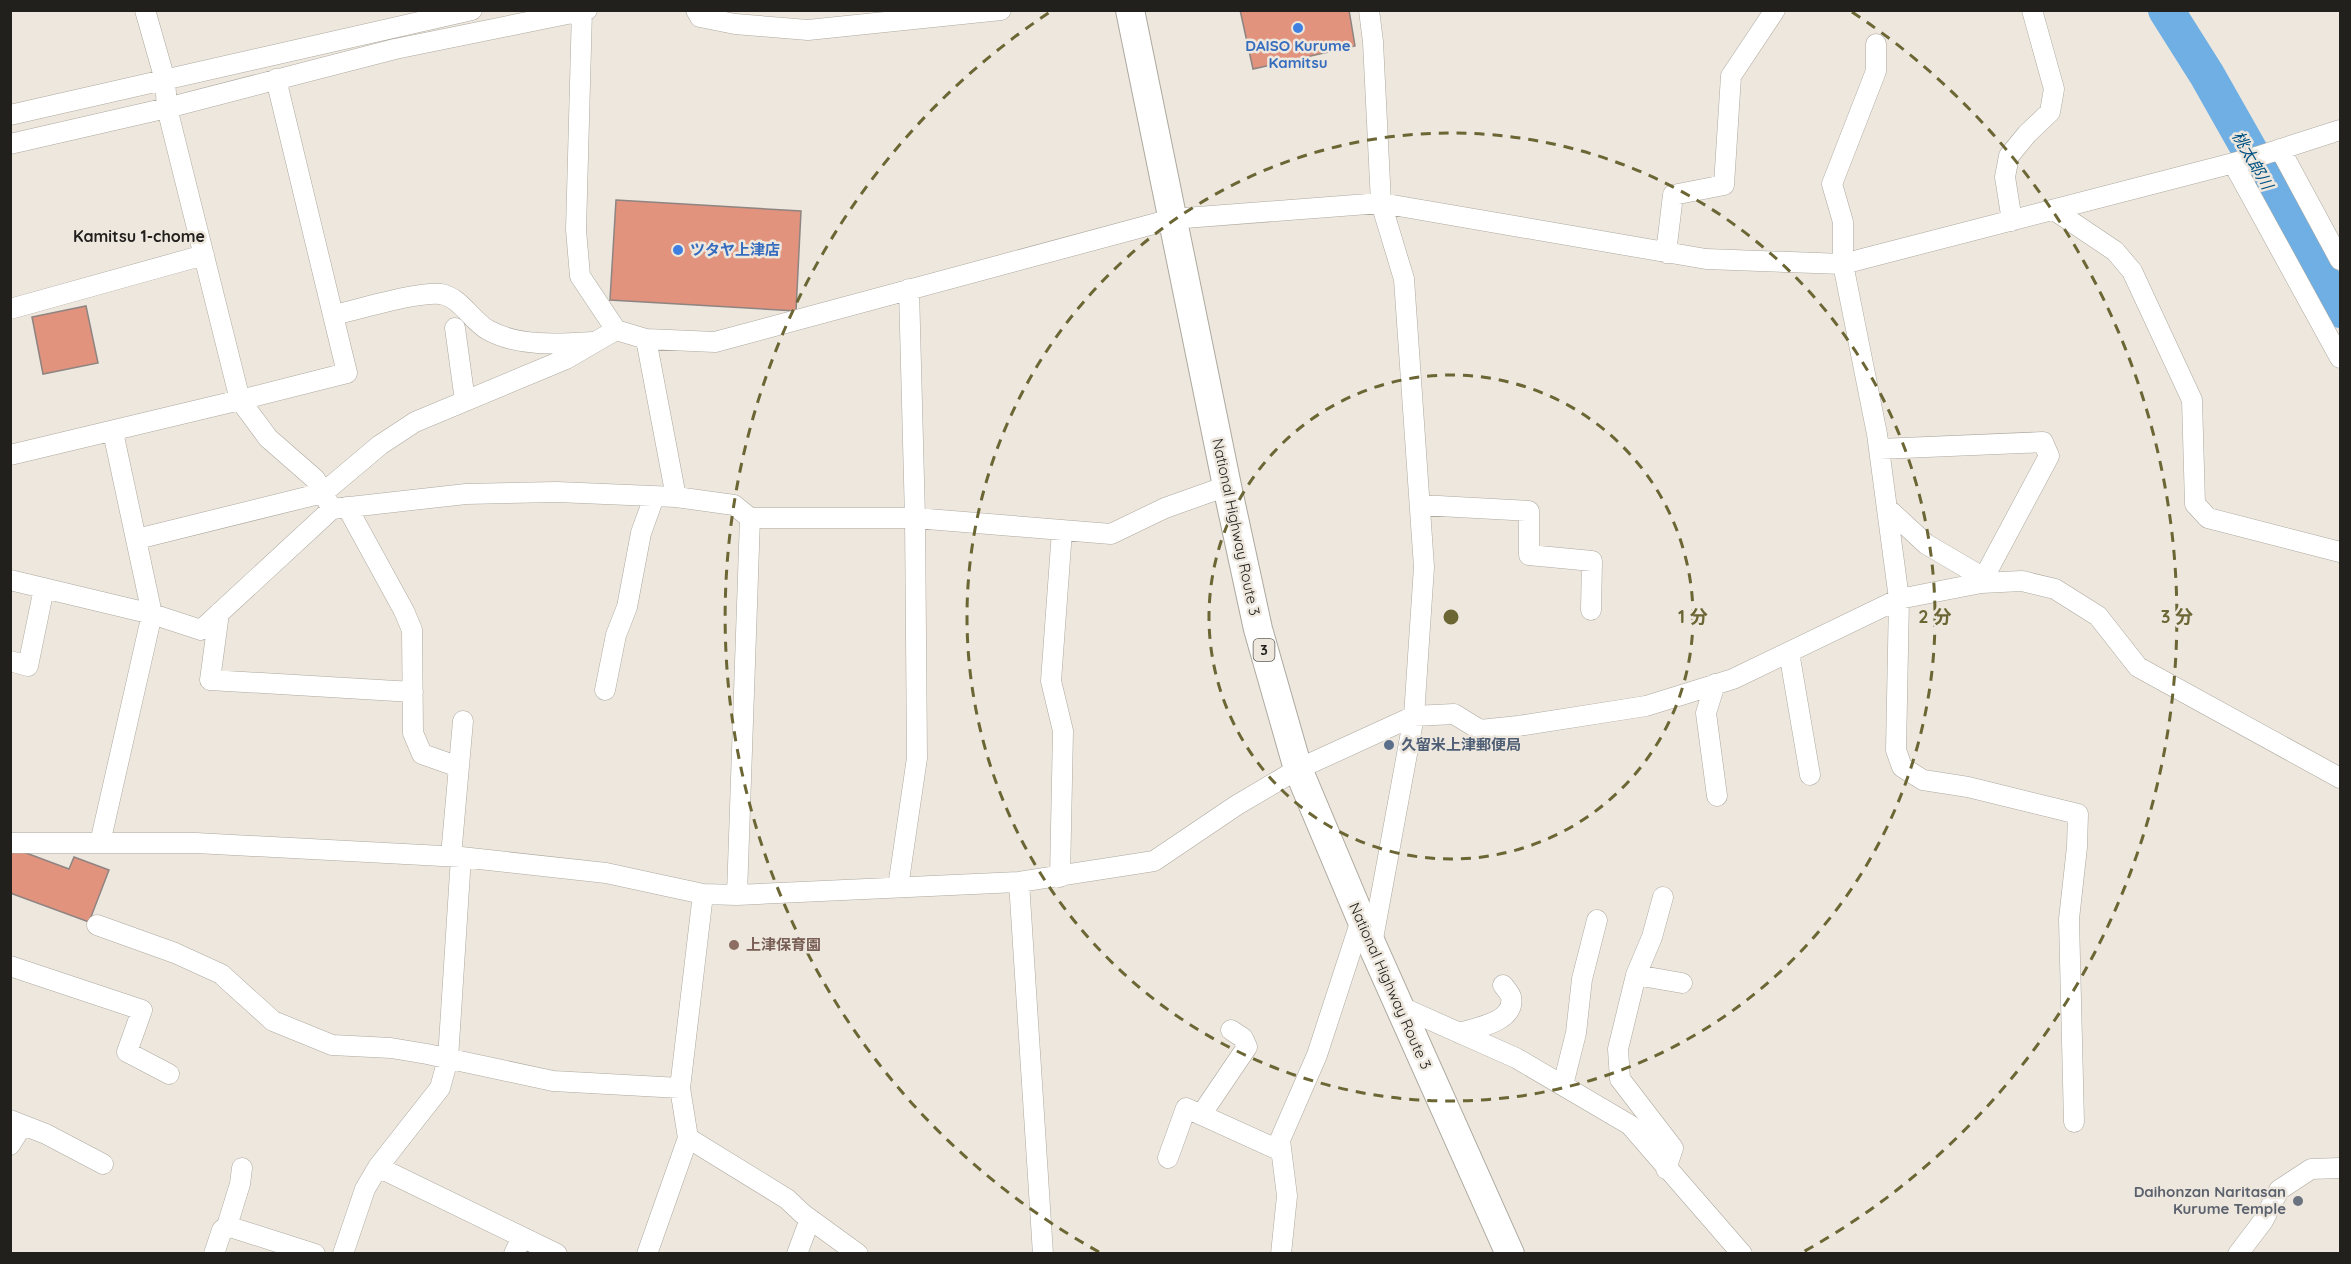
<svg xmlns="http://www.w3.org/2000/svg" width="2351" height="1264" viewBox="0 0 2351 1264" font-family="Quicksand,'Noto Sans JP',sans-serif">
	<rect width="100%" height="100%" fill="#ede7de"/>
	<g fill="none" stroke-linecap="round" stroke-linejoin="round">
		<path stroke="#6fafe3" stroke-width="36" d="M 2166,10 L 2207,75 L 2340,310"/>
	</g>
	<path fill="#e1937e" stroke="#8f8481" stroke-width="1.5" d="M 1240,10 L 1349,10 L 1355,46 L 1253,69 Z
		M 616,200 L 801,211 L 796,311 L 610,300 Z
		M 86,306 L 98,363 L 43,374 L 32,317 Z
		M 10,847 L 69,869 L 74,857 L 109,870 L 89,922 L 10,893 Z"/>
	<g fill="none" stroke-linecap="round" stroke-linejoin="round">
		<g stroke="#ada99f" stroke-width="21">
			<path id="minor" d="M 582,10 L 576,230 L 580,276 L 616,330 L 646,339 L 715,342 L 1172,219 L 1381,203 L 1706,259 L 1843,264 L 2253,158 L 2340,130
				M 696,10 L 700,17 L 735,24 L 808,30 L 1001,10
				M 1369,10 L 1373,42 L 1381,203 L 1404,279 L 1424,567 L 1414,716 L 1372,944
				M 1876,44 L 1876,71 L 1832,184 L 1843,222 L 1843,264 L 1877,434 L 1899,599 L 1896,750 L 1902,767 L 1923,780 L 1968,787 L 2078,814 L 2077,847 L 2069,919 L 2074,1122
				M 276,79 L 347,373 L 240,400 L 268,438 L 315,479 L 332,509
				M 10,115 L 472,10
				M 10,144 L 167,108 L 395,49 L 587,10
				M 2280,149 L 2340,260
				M 2233,163 L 2340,358
				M 2054,210 L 2115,251 L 2132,271 L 2192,400 L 2195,504 L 2208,518 L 2340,552
				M 2012,221 L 2005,177 L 2009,156 L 2027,134 L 2050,112 L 2054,89 L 2032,10
				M 1666,253 L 1673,195 L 1724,185 L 1731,76 L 1775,10
				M 10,309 L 204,255
				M 333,315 C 358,310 418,291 441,294 C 460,297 472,321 488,330 C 519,347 559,344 592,342
				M 455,328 L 465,401
				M 646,339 L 676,497
				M 1879,449 L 2043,442 L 2049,456 L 1981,583
				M 10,455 L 240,400 L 167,108 L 165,80 L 145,10
				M 1420,505 L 1529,511 L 1529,555 L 1592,561 L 1591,610
				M 347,507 L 404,611 L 412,630 L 413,733 L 422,754 L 459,767
				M 1887,508 L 1926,544 L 1984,578
				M 137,539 L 323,493 L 380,445 L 415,422 L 566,359 L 616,330
				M 10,580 L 152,614 L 201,630 L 332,509 L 466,494 L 557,492 L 676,497 L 734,505 L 750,518 L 915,518 L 1111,534 L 1165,508 L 1227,486
				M 219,613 L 210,680 L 413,692
				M 1789,652 L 1810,775
				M 10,661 L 28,666 L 44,588
				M 1715,684 L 1706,713 L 1717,796
				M 605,690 L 616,635 L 627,607 L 641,533 L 654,497
				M 10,843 L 196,843 L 461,857 L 606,873 L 703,894 L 737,895 L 1019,882 L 1154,861 L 1237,805 L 1298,769 L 1414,716 L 1454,714 L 1480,730 L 1518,726 L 1646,706 L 1733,679 L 1899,599 L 1981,583 L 2022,581 L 2055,589 L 2098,616 L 2138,667 L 2340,778
				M 100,843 L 152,614 L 113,432
				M 451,856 L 463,721
				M 1060,877 L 1063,731 L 1051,681 L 1062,531
				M 1019,882 L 1043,1254
				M 898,887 L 917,758 L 915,518 L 909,289
				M 737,895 L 750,518
				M 97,925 L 175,953 L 221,974 L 273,1021 L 332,1045 L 391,1048 L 427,1054 L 553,1081 L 680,1088
				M 10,966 L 142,1010 L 127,1052 L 169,1074
				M 1636,975 L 1652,937 L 1663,897
				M 1399,1006 L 1516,1058 L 1630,1125 L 1742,1254
				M 1459,1033 C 1475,1028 1516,1022 1511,997 C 1510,993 1505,988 1503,985
				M 1563,1085 L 1576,1033 L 1582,979 L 1597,920
				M 1201,1115 L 1247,1047 L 1243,1038 L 1231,1030
				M 10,1120 L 46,1134 L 103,1164
				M 688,1138 L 787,1199 L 803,1214 L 858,1254
				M 10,1145 L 22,1126
				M 1168,1158 L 1186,1108 L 1281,1151
				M 378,1167 L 557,1254
				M 242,1168 L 240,1184 L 227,1226 L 315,1254
				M 1666,1169 L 1673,1148 L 1620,1079 L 1618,1049 L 1636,975 L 1682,983
				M 214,1254 L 222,1230 L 227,1226
				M 343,1254 L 365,1189 L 378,1167 L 440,1088 L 448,1059 L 461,857
				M 514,1254 L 522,1237
				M 647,1254 L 688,1138 L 680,1088 L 703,894
				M 797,1254 L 810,1219
				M 1281,1254 L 1287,1196 L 1280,1140 L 1317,1055 L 1361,920
				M 2238,1254 L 2263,1221 L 2279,1190 L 2311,1169 L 2340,1168"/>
		</g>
		<g stroke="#ada99f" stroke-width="30">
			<path id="highway" d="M 1130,10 L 1227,486 L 1258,629 L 1298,769 L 1372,945 L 1510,1254"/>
		</g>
		<use href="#minor" stroke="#fff" stroke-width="20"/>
		<use href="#highway" stroke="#fff" stroke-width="28"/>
	</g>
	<g fill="none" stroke="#6b6633" stroke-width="3" stroke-dasharray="10 8">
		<circle cx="1451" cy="617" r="242"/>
		<circle cx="1451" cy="617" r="484"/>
		<path d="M1099 1252A726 726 0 0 1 1050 12M1852 12A726 726 0 0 1 1803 1252"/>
	</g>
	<g fill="#3f7fe0" stroke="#ede7de" stroke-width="2">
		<circle cx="1298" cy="28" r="6"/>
		<circle cx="678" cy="250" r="6"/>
	</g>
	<circle fill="#5c6f8a" stroke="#ede7de" stroke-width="2" cx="1389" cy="745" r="6"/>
	<circle fill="#8d6e63" stroke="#ede7de" stroke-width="2" cx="734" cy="945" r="6"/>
	<circle fill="#6b7280" stroke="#ede7de" stroke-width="2" cx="2298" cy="1201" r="6"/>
	<g text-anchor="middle" stroke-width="5" stroke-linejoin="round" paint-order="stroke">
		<rect fill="#ede7de" stroke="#5f5c57" stroke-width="1.5" x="1253.5" y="639" width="21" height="22" rx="4.5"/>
		<g font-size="14" font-weight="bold" fill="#22201d">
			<text x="1264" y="655">3</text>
		</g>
		<g font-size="15" font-weight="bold" fill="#366cbe" stroke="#ede7de">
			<text x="1298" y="51">DAISO Kurume<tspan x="1298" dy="17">Kamitsu</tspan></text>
			<text x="690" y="255" text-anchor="start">ツタヤ上津店</text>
		</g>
		<g font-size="15" fill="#22201d" stroke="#ede7de">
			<text transform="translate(1236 527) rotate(78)" y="5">National Highway Route 3</text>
			<text transform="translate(1390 986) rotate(66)" y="5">National Highway Route 3</text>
		</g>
		<g font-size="15" font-weight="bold" fill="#4e5e75" stroke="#ede7de" text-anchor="start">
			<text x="1401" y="750">久留米上津郵便局</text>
		</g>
		<g font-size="15" font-weight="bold" fill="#785e54" stroke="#ede7de" text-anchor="start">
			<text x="746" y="950">上津保育園</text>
		</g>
		<g font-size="15" font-weight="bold" fill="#5b616d" stroke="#ede7de" text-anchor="end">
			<text x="2286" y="1197">Daihonzan Naritasan<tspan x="2286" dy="17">Kurume Temple</tspan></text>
		</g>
		<g font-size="16" font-style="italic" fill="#005282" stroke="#ede7de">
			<text transform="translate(2253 160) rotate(60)" y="6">桃太郎川</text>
		</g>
		<g font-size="16" font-weight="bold" fill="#22201d" stroke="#ede7de">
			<text x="139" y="242">Kamitsu 1-chome</text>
		</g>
	</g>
	<circle cx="1451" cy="617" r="9" fill="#6b6633" stroke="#ede7de" stroke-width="3"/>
	<g font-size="18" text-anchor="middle" font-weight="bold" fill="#6b6633" stroke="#ede7de" stroke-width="5" stroke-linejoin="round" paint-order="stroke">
		<text x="1693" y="623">1 分</text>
		<text x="1935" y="623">2 分</text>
		<text x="2177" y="623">3 分</text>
	</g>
	<rect width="2351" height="1264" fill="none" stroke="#22201d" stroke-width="24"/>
</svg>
